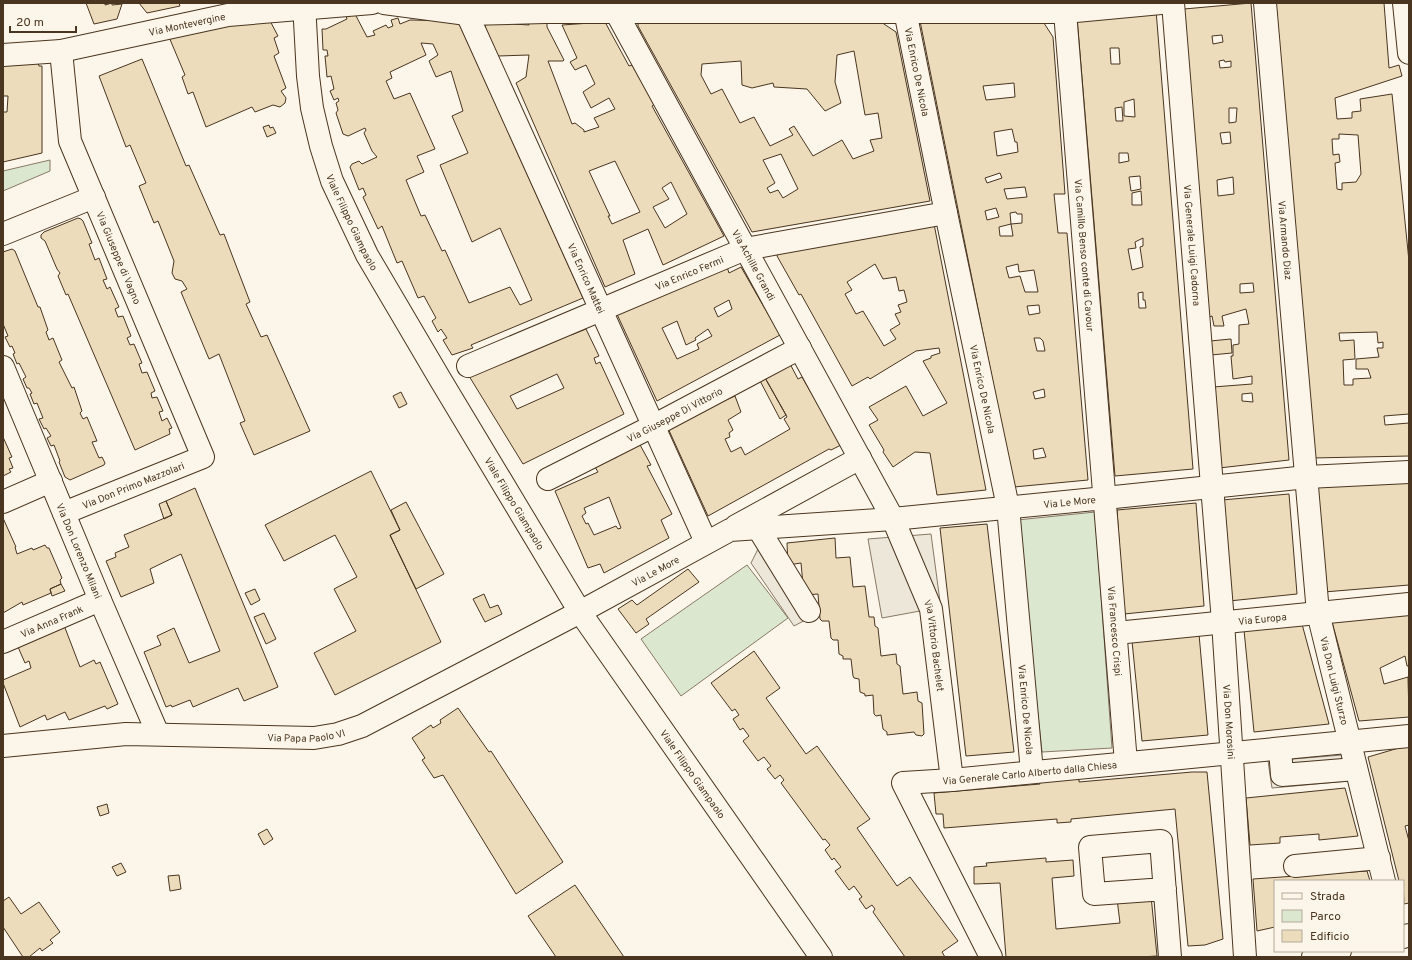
<svg xmlns="http://www.w3.org/2000/svg" width="1412" height="960" viewBox="0 0 1412 960" font-family="Overpass,sans-serif">
	<rect width="100%" height="100%" fill="#fbf6e9"/>
	<path fill="#dce7d0" stroke="#887966" d="M 50,160 L 50,171 L 3,191 L 3,171 Z
		M 1095,512 L 1112,748 L 1042,752 L 1017,520 Z
		M 747,565 L 788,618 L 681,696 L 641,639 Z"/>
	<path fill="#ede7d9" stroke="#887966" d="M 931,534 L 941,609 L 931,609 L 882,618 L 868,539 Z
		M 759,547 L 817,614 L 794,626 L 751,563 Z
		M 1342,755 L 1349,781 L 1272,788 L 1268,761 Z"/>
	<path fill="#ecdcbc" stroke="#4a3520" fill-rule="evenodd" d="M 86,3 L 105,3 L 105,5 L 112,3 L 112,5 L 122,4 L 117,19 L 94,24 Z
		M 139,3 L 179,3 L 180,6 L 147,13 Z
		M 1251,3 L 1289,460 L 1219,468 L 1213,387 L 1252,384 L 1252,376 L 1233,379 L 1231,356 L 1233,356 L 1233,345 L 1239,344 L 1239,325 L 1249,324 L 1246,309 L 1222,316 L 1224,326 L 1214,326 L 1212,316 L 1206,318 L 1184,9 ZM 1222,35 L 1223,42 L 1213,44 L 1212,36 ZM 1224,60 L 1225,62 L 1231,61 L 1231,67 L 1220,68 L 1219,61 ZM 1229,108 L 1237,108 L 1236,122 L 1229,123 ZM 1230,132 L 1231,143 L 1222,144 L 1220,133 ZM 1233,177 L 1234,194 L 1218,196 L 1217,180 ZM 1253,283 L 1254,292 L 1240,293 L 1240,284 ZM 1252,393 L 1253,402 L 1242,401 L 1242,394 Z
		M 1276,3 L 1384,3 L 1389,68 L 1399,65 L 1402,76 L 1335,98 L 1337,119 L 1352,118 L 1352,112 L 1361,111 L 1360,99 L 1392,94 L 1409,261 L 1409,414 L 1384,416 L 1385,425 L 1409,423 L 1409,456 L 1312,458 ZM 1339,134 L 1358,135 L 1361,174 L 1356,182 L 1342,183 L 1342,190 L 1337,189 L 1335,163 L 1340,162 L 1339,154 L 1333,155 L 1332,139 L 1339,139 ZM 1377,332 L 1378,343 L 1383,342 L 1383,348 L 1377,348 L 1379,357 L 1356,359 L 1356,369 L 1368,369 L 1371,378 L 1353,379 L 1353,385 L 1344,385 L 1343,360 L 1355,359 L 1354,340 L 1340,341 L 1339,333 Z
		M 1156,10 L 1193,469 L 1115,476 L 1077,17 ZM 1110,48 L 1119,48 L 1120,64 L 1111,64 ZM 1134,99 L 1135,117 L 1124,116 L 1124,102 ZM 1122,107 L 1123,121 L 1116,121 L 1115,108 ZM 1119,153 L 1128,153 L 1129,161 L 1119,163 ZM 1140,176 L 1141,189 L 1131,191 L 1129,177 ZM 1141,191 L 1142,205 L 1132,205 L 1132,193 ZM 1143,238 L 1143,246 L 1140,247 L 1143,267 L 1132,270 L 1128,249 L 1136,248 L 1135,242 ZM 1143,292 L 1143,300 L 1145,300 L 1146,308 L 1139,308 L 1138,293 Z
		M 354,12 L 367,37 L 375,35 L 373,31 L 386,25 L 388,28 L 393,26 L 391,20 L 398,18 L 400,24 L 410,20 L 458,21 L 583,298 L 471,345 L 473,348 L 452,355 L 443,340 L 447,338 L 441,329 L 438,332 L 432,321 L 436,318 L 424,296 L 418,298 L 402,261 L 397,263 L 382,226 L 378,229 L 363,197 L 366,195 L 363,188 L 359,190 L 350,167 L 352,164 L 359,161 L 362,164 L 377,157 L 372,151 L 364,133 L 366,130 L 365,128 L 348,136 L 343,134 L 336,113 L 338,110 L 336,103 L 339,101 L 338,98 L 334,100 L 330,91 L 334,89 L 331,76 L 327,77 L 325,56 L 328,56 L 327,50 L 323,50 L 322,29 L 326,29 L 347,19 L 346,16 ZM 421,43 L 433,44 L 438,55 L 429,61 L 436,77 L 451,71 L 463,111 L 452,116 L 468,153 L 440,165 L 472,242 L 500,228 L 532,300 L 520,305 L 510,287 L 469,303 L 445,250 L 442,251 L 425,215 L 421,216 L 406,180 L 424,172 L 417,156 L 435,149 L 410,93 L 394,99 L 386,81 L 392,78 L 390,72 L 426,55 Z
		M 268,17 L 278,36 L 274,38 L 279,53 L 274,56 L 286,88 L 281,91 L 286,98 L 285,103 L 280,107 L 273,105 L 255,112 L 252,107 L 206,127 L 193,92 L 188,94 L 182,77 L 185,75 L 169,37 Z
		M 485,18 L 514,21 L 514,24 L 529,25 L 529,22 L 547,23 L 547,27 L 564,60 L 563,61 L 548,61 L 572,124 L 575,123 L 584,130 L 584,132 L 599,127 L 594,118 L 615,109 L 609,98 L 591,108 L 583,92 L 595,84 L 586,65 L 575,70 L 570,62 L 577,58 L 562,25 L 605,22 L 629,66 L 632,65 L 655,104 L 652,106 L 724,236 L 663,265 L 648,229 L 623,240 L 635,274 L 605,287 L 516,83 L 526,77 L 529,55 L 498,56 L 485,30 ZM 615,161 L 640,212 L 612,224 L 608,216 L 610,216 L 589,171 ZM 671,182 L 687,214 L 665,228 L 653,207 L 669,199 L 662,188 Z
		M 878,20 L 896,32 L 930,201 L 752,232 L 638,26 L 638,21 ZM 854,51 L 865,115 L 878,113 L 882,138 L 870,140 L 874,151 L 853,159 L 842,140 L 813,156 L 794,126 L 789,129 L 793,135 L 770,146 L 754,117 L 740,123 L 722,89 L 711,94 L 701,75 L 702,64 L 741,61 L 742,85 L 752,88 L 773,83 L 774,87 L 807,89 L 825,111 L 841,103 L 835,82 L 837,55 ZM 781,154 L 798,189 L 783,198 L 778,190 L 770,193 L 767,188 L 775,183 L 763,160 Z
		M 1042,20 L 1053,37 L 1065,194 L 1054,194 L 1058,233 L 1067,233 L 1088,480 L 1014,487 L 920,21 ZM 1014,83 L 1015,97 L 986,100 L 983,86 ZM 1012,129 L 1015,142 L 1017,142 L 1018,152 L 997,156 L 994,132 ZM 1000,173 L 1002,178 L 987,183 L 985,178 ZM 1025,187 L 1027,197 L 1007,199 L 1004,189 ZM 996,208 L 999,217 L 987,220 L 985,211 ZM 1016,212 L 1017,214 L 1022,214 L 1022,223 L 1011,224 L 1010,213 ZM 1011,224 L 1013,236 L 1000,236 L 999,227 ZM 1018,264 L 1019,272 L 1034,270 L 1038,292 L 1025,292 L 1020,276 L 1009,278 L 1006,267 ZM 1039,305 L 1040,313 L 1029,315 L 1027,306 ZM 1034,338 L 1040,338 L 1043,341 L 1045,351 L 1037,351 ZM 1044,389 L 1045,397 L 1035,399 L 1033,392 ZM 1043,448 L 1046,457 L 1034,459 L 1033,450 Z
		M 142,59 L 186,166 L 189,165 L 220,235 L 224,234 L 250,302 L 246,304 L 261,337 L 267,335 L 310,431 L 254,455 L 240,423 L 245,421 L 219,354 L 209,359 L 181,292 L 187,289 L 182,281 L 175,279 L 172,273 L 174,261 L 158,221 L 154,223 L 139,186 L 146,183 L 130,145 L 126,147 L 99,76 Z
		M 3,60 L 38,63 L 39,66 L 42,66 L 42,153 L 3,162 L 3,112 L 7,112 L 8,96 L 3,96 Z
		M 269,125 L 270,128 L 273,127 L 276,133 L 267,137 L 263,127 Z
		M 78,218 L 81,219 L 83,221 L 92,243 L 89,244 L 95,260 L 99,258 L 107,279 L 103,280 L 107,289 L 110,287 L 119,307 L 115,309 L 118,317 L 123,316 L 131,336 L 127,338 L 130,345 L 134,344 L 142,363 L 139,364 L 142,373 L 147,372 L 155,391 L 151,393 L 152,398 L 157,397 L 163,411 L 159,412 L 162,421 L 167,418 L 172,428 L 169,429 L 170,434 L 135,450 L 68,294 L 66,295 L 58,276 L 60,273 L 57,269 L 45,241 L 41,238 L 41,235 L 44,232 Z
		M 934,224 L 986,490 L 937,495 L 930,453 L 915,452 L 893,467 L 883,452 L 884,450 L 869,425 L 878,420 L 869,407 L 906,386 L 923,416 L 947,403 L 923,361 L 931,358 L 931,356 L 940,353 L 939,348 L 916,351 L 870,379 L 868,377 L 852,386 L 801,294 L 799,295 L 777,256 L 778,252 ZM 875,264 L 883,279 L 896,277 L 899,291 L 904,290 L 907,302 L 898,305 L 901,312 L 895,314 L 900,324 L 890,330 L 896,339 L 884,346 L 863,311 L 856,314 L 845,294 L 852,290 L 847,282 Z
		M 12,249 L 15,251 L 38,307 L 40,307 L 48,330 L 46,332 L 49,340 L 53,338 L 62,360 L 59,362 L 72,388 L 74,387 L 82,411 L 80,413 L 83,419 L 87,417 L 97,441 L 92,442 L 99,458 L 102,457 L 105,463 L 104,465 L 70,480 L 65,477 L 59,462 L 60,461 L 54,445 L 51,446 L 47,438 L 51,436 L 46,428 L 44,429 L 39,419 L 43,418 L 37,403 L 34,404 L 30,394 L 32,393 L 29,388 L 27,388 L 23,379 L 26,377 L 19,363 L 17,364 L 13,354 L 15,353 L 12,346 L 10,347 L 5,337 L 8,336 L 3,324 L 3,252 Z
		M 726,264 L 729,273 L 741,267 L 780,335 L 657,401 L 616,312 ZM 729,300 L 732,309 L 718,317 L 714,308 ZM 677,321 L 686,345 L 696,340 L 695,338 L 708,329 L 712,336 L 697,344 L 699,349 L 677,359 L 662,328 Z
		M 586,329 L 599,356 L 594,358 L 596,364 L 600,362 L 624,414 L 523,464 L 469,376 L 569,332 L 571,335 ZM 557,374 L 564,388 L 517,409 L 510,396 Z
		M 1231,339 L 1232,353 L 1211,355 L 1210,341 Z
		M 789,362 L 798,379 L 802,377 L 841,445 L 831,450 L 829,449 L 708,516 L 667,426 L 735,396 L 741,412 L 728,420 L 733,430 L 729,433 L 730,437 L 725,439 L 731,452 L 741,447 L 745,455 L 790,429 L 784,419 L 787,417 L 786,415 L 764,376 Z
		M 764,376 L 786,415 L 780,419 L 758,377 Z
		M 401,392 L 407,404 L 399,408 L 393,396 Z
		M 3,437 L 12,457 L 9,458 L 13,468 L 9,469 L 11,472 L 3,476 Z
		M 639,443 L 651,465 L 647,466 L 672,514 L 661,520 L 669,538 L 604,573 L 600,564 L 588,568 L 555,491 L 598,472 L 595,467 L 617,457 L 616,455 ZM 609,497 L 621,528 L 618,529 L 616,526 L 594,535 L 588,523 L 586,524 L 582,516 L 586,513 L 584,508 Z
		M 371,471 L 400,530 L 390,535 L 441,642 L 335,695 L 314,653 L 356,631 L 334,589 L 357,577 L 335,535 L 284,561 L 265,525 Z
		M 1409,480 L 1409,585 L 1324,592 L 1312,482 Z
		M 195,488 L 278,687 L 244,701 L 238,688 L 193,707 L 190,700 L 172,707 L 171,705 L 166,707 L 144,652 L 161,645 L 157,636 L 174,628 L 189,663 L 220,651 L 181,554 L 150,569 L 154,583 L 121,597 L 106,561 L 116,557 L 115,553 L 129,547 L 124,535 L 172,515 L 166,501 Z
		M 1289,494 L 1297,594 L 1229,601 L 1222,500 Z
		M 166,501 L 172,515 L 164,519 L 159,504 Z
		M 406,502 L 444,574 L 416,589 L 390,535 L 400,530 L 391,510 Z
		M 1196,503 L 1204,606 L 1124,614 L 1117,510 Z
		M 3,518 L 16,547 L 15,547 L 17,554 L 32,548 L 33,550 L 45,545 L 47,548 L 49,548 L 62,578 L 60,580 L 61,584 L 50,589 L 51,593 L 23,605 L 22,602 L 3,613 Z
		M 987,524 L 1014,752 L 966,756 L 940,528 Z
		M 835,538 L 836,558 L 850,557 L 853,587 L 865,586 L 869,617 L 874,617 L 875,626 L 878,628 L 881,656 L 896,654 L 897,664 L 900,666 L 903,694 L 917,692 L 918,701 L 922,703 L 924,734 L 922,736 L 916,735 L 914,732 L 887,735 L 887,732 L 883,729 L 881,715 L 876,716 L 874,714 L 873,695 L 865,696 L 865,694 L 860,692 L 859,679 L 854,678 L 853,676 L 851,659 L 843,659 L 843,656 L 839,654 L 838,640 L 833,640 L 831,638 L 829,621 L 822,621 L 820,619 L 818,594 L 804,595 L 801,563 L 788,565 L 787,543 Z
		M 688,569 L 699,582 L 646,619 L 649,624 L 636,633 L 618,609 L 632,600 L 637,605 Z
		M 61,584 L 65,591 L 52,596 L 50,589 Z
		M 255,589 L 260,600 L 251,605 L 245,593 Z
		M 484,594 L 490,608 L 498,605 L 502,614 L 485,622 L 473,599 Z
		M 1409,612 L 1409,666 L 1407,666 L 1405,656 L 1380,668 L 1384,684 L 1408,677 L 1409,717 L 1359,721 L 1331,618 Z
		M 264,613 L 276,639 L 266,644 L 254,617 Z
		M 62,620 L 80,667 L 94,660 L 96,664 L 100,662 L 118,704 L 107,709 L 105,706 L 69,720 L 65,712 L 47,720 L 45,715 L 20,727 L 3,683 L 3,680 L 31,668 L 29,661 L 25,663 L 15,640 Z
		M 1302,624 L 1329,724 L 1254,732 L 1244,630 Z
		M 1199,634 L 1208,735 L 1142,741 L 1132,641 Z
		M 754,651 L 780,688 L 766,698 L 806,754 L 817,746 L 870,819 L 857,828 L 897,886 L 910,877 L 958,941 L 942,952 L 945,957 L 905,957 L 873,912 L 875,909 L 872,905 L 866,909 L 859,899 L 862,897 L 854,886 L 849,890 L 835,871 L 841,867 L 834,858 L 832,860 L 825,850 L 830,845 L 825,839 L 823,840 L 781,783 L 784,780 L 780,775 L 775,779 L 767,769 L 771,766 L 764,757 L 758,761 L 743,741 L 749,736 L 743,728 L 740,730 L 733,719 L 739,715 L 735,709 L 732,711 L 711,683 Z
		M 458,708 L 489,752 L 491,751 L 563,862 L 516,894 L 443,775 L 434,778 L 422,760 L 425,758 L 412,738 L 431,725 L 433,728 L 441,723 L 440,720 Z
		M 1409,745 L 1409,825 L 1405,826 L 1409,841 L 1409,903 L 1404,904 L 1403,881 L 1399,881 L 1368,757 Z
		M 1192,772 L 1207,772 L 1223,939 L 1205,945 L 1188,946 L 1175,809 L 1071,819 L 1071,822 L 1057,823 L 1057,819 L 944,828 L 943,814 L 936,814 L 934,793 L 1040,784 L 1039,781 L 1079,779 L 1079,782 Z
		M 1345,788 L 1358,836 L 1319,840 L 1319,834 L 1280,837 L 1280,843 L 1250,845 L 1246,798 Z
		M 107,804 L 109,813 L 100,816 L 97,807 Z
		M 267,829 L 273,839 L 264,845 L 258,834 Z
		M 1046,858 L 1046,862 L 1073,860 L 1074,876 L 1052,878 L 1056,929 L 1120,923 L 1117,899 L 1151,896 L 1157,956 L 1140,957 L 1006,957 L 1000,883 L 974,884 L 974,867 L 987,866 L 986,863 Z
		M 121,863 L 126,872 L 117,876 L 112,867 Z
		M 1367,871 L 1370,881 L 1275,881 L 1275,927 L 1257,931 L 1253,879 Z
		M 179,875 L 181,889 L 170,891 L 168,876 Z
		M 575,885 L 624,957 L 556,957 L 528,916 Z
		M 9,897 L 21,914 L 39,902 L 60,932 L 50,940 L 53,943 L 42,951 L 40,948 L 29,957 L 23,957 L 3,927 L 3,901 Z"/>
	<g fill="none" stroke-linecap="round" stroke-linejoin="round">
		<g stroke="#4a3520" stroke-width="24">
			<g id="minor">
				<path id="s1" d="M 304,3 L 308,76 L 312,108 L 321,146 L 332,181 L 367,255 L 440,379 L 580,612 L 821,957"/>
				<path d="M 384,3 L 467,14 L 545,12 L 1065,12 L 1161,3"/>
				<path id="s2" d="M 1173,3 L 1223,622 L 1245,957"/>
				<path id="s3" d="M 1265,3 L 1318,613 L 1384,881"/>
				<path d="M 1404,3 L 1409,53"/>
				<path id="s4" d="M 905,11 L 946,213 L 1008,507 L 1032,772"/>
				<path id="s5" d="M 616,12 L 893,519 L 931,609 L 952,780"/>
				<path id="s6" d="M 1065,12 L 1126,763"/>
				<path id="s7" d="M 467,14 L 706,542"/>
				<path id="s8" d="M 61,51 L 70,141 L 203,457 L 64,513"/>
				<path id="s9" d="M 3,55 L 61,51 L 228,15 L 372,3"/>
				<path d="M 3,234 L 94,197"/>
				<path id="s10" d="M 468,366 L 745,249 L 946,213"/>
				<path id="s11" d="M 3,367 L 100,600 L 158,734"/>
				<path id="s12" d="M 548,479 L 653,426 L 800,348"/>
				<path d="M 3,502 L 51,481"/>
				<path d="M 736,526 L 860,458"/>
				<path d="M 758,528 L 809,611"/>
				<path id="s13" d="M 1116,633 L 1409,604"/>
				<path id="s14" d="M 3,642 L 100,600"/>
				<path id="s15" d="M 3,746 L 126,734 L 314,738 L 338,734 L 362,726 L 580,612 L 730,530 L 893,519 L 1105,498 L 1307,477 L 1409,472"/>
				<path d="M 1280,749 L 1282,775 L 1356,769"/>
				<path d="M 1295,866 L 1379,858"/>
				<path d="M 1165,889 L 1094,894 L 1090,847 L 1161,841 L 1170,957"/>
				<path d="M 1403,937 L 1409,935"/>
				<path id="s16" d="M 991,957 L 903,783 L 952,780 L 1409,736"/>
				<path d="M 1313,957 L 1340,951"/>
			</g>
		</g>
		<use href="#minor" stroke="#fbf6e9" stroke-width="22"/>
	</g>
	<g text-anchor="middle" stroke-width="3" stroke-linejoin="round" paint-order="stroke">
		<g font-size="10" fill="#4a3520" stroke="#fbf6e9">
			<text dy="4" stroke="none"><textPath href="#s9" startOffset="187">Via Montevergine</textPath></text>
			<text dy="4" stroke="none"><textPath href="#s4" startOffset="62">Via Enrico De Nicola</textPath></text>
			<text dy="4" stroke="none"><textPath href="#s1" startOffset="227">Viale Filippo Giampaolo</textPath></text>
			<text dy="4" stroke="none"><textPath href="#s3" startOffset="238">Via Armando Diaz</textPath></text>
			<text dy="4" stroke="none"><textPath href="#s2" startOffset="243">Via Generale Luigi Cadorna</textPath></text>
			<text dy="4" stroke="none"><textPath href="#s6" startOffset="244">Via Camillo Benso conte di Cavour</textPath></text>
			<text dy="4" stroke="none"><textPath href="#s8" startOffset="217">Via Giuseppe di Vagno</textPath></text>
			<text dy="4" stroke="none"><textPath href="#s5" startOffset="288">Via Achille Grandi</textPath></text>
			<text dy="4" stroke="none"><textPath href="#s10" startOffset="240">Via Enrico Fermi</textPath></text>
			<text dy="4" stroke="none"><textPath href="#s7" startOffset="290">Via Enrico Mattei</textPath></text>
			<text dy="4" stroke="none"><textPath href="#s4" startOffset="386">Via Enrico De Nicola</textPath></text>
			<text dy="4" stroke="none"><textPath href="#s12" startOffset="142">Via Giuseppe Di Vittorio</textPath></text>
			<text transform="translate(133 485) rotate(-22)" y="4">Via Don Primo Mazzolari</text>
			<text dy="4" stroke="none"><textPath href="#s15" startOffset="1119">Via Le More</textPath></text>
			<text dy="4" stroke="none"><textPath href="#s1" startOffset="552">Viale Filippo Giampaolo</textPath></text>
			<text dy="4" stroke="none"><textPath href="#s11" startOffset="199">Via Don Lorenzo Milani</textPath></text>
			<text dy="4" stroke="none"><textPath href="#s15" startOffset="693">Via Le More</textPath></text>
			<text dy="4" stroke="none"><textPath href="#s13" startOffset="147">Via Europa</textPath></text>
			<text dy="4" stroke="none"><textPath href="#s14" startOffset="53">Via Anna Frank</textPath></text>
			<text dy="4" stroke="none"><textPath href="#s6" startOffset="621">Via Francesco Crispi</textPath></text>
			<text dy="4" stroke="none"><textPath href="#s5" startOffset="712">Via Vittorio Bachelet</textPath></text>
			<text dy="4" stroke="none"><textPath href="#s3" startOffset="682">Via Don Luigi Sturzo</textPath></text>
			<text dy="4" stroke="none"><textPath href="#s4" startOffset="710">Via Enrico De Nicola</textPath></text>
			<text dy="4" stroke="none"><textPath href="#s2" startOffset="721">Via Don Morosini</textPath></text>
			<text dy="4" stroke="none"><textPath href="#s15" startOffset="304">Via Papa Paolo VI</textPath></text>
			<text dy="4" stroke="none"><textPath href="#s16" startOffset="322">Via Generale Carlo Alberto dalla Chiesa</textPath></text>
			<text dy="4" stroke="none"><textPath href="#s1" startOffset="876">Viale Filippo Giampaolo</textPath></text>
		</g>
	</g>
	<rect width="1412" height="960" fill="none" stroke="#4a3520" stroke-width="8"/>
	<rect x="1274" y="880" width="130" height="72" fill="#fbf6e9" stroke="#b4a999"/>
	<rect x="1282" y="893" width="20" height="6" fill="#fbf6e9" stroke="#b4a999"/>
	<text x="1310" y="900" font-size="12" fill="#4a3520">Strada</text>
	<rect x="1282" y="910" width="20" height="12" fill="#dce7d0" stroke="#b4a999"/>
	<text x="1310" y="920" font-size="12" fill="#4a3520">Parco</text>
	<rect x="1282" y="930" width="20" height="12" fill="#ecdcbc" stroke="#b4a999"/>
	<text x="1310" y="940" font-size="12" fill="#4a3520">Edificio</text>
	<path d="M10 26v6h66v-6" fill="none" stroke="#4a3520" stroke-width="2"/>
	<text x="16" y="26" font-size="12" fill="#4a3520" stroke="#fbf6e9" stroke-width="3" paint-order="stroke">20 m</text>
</svg>
